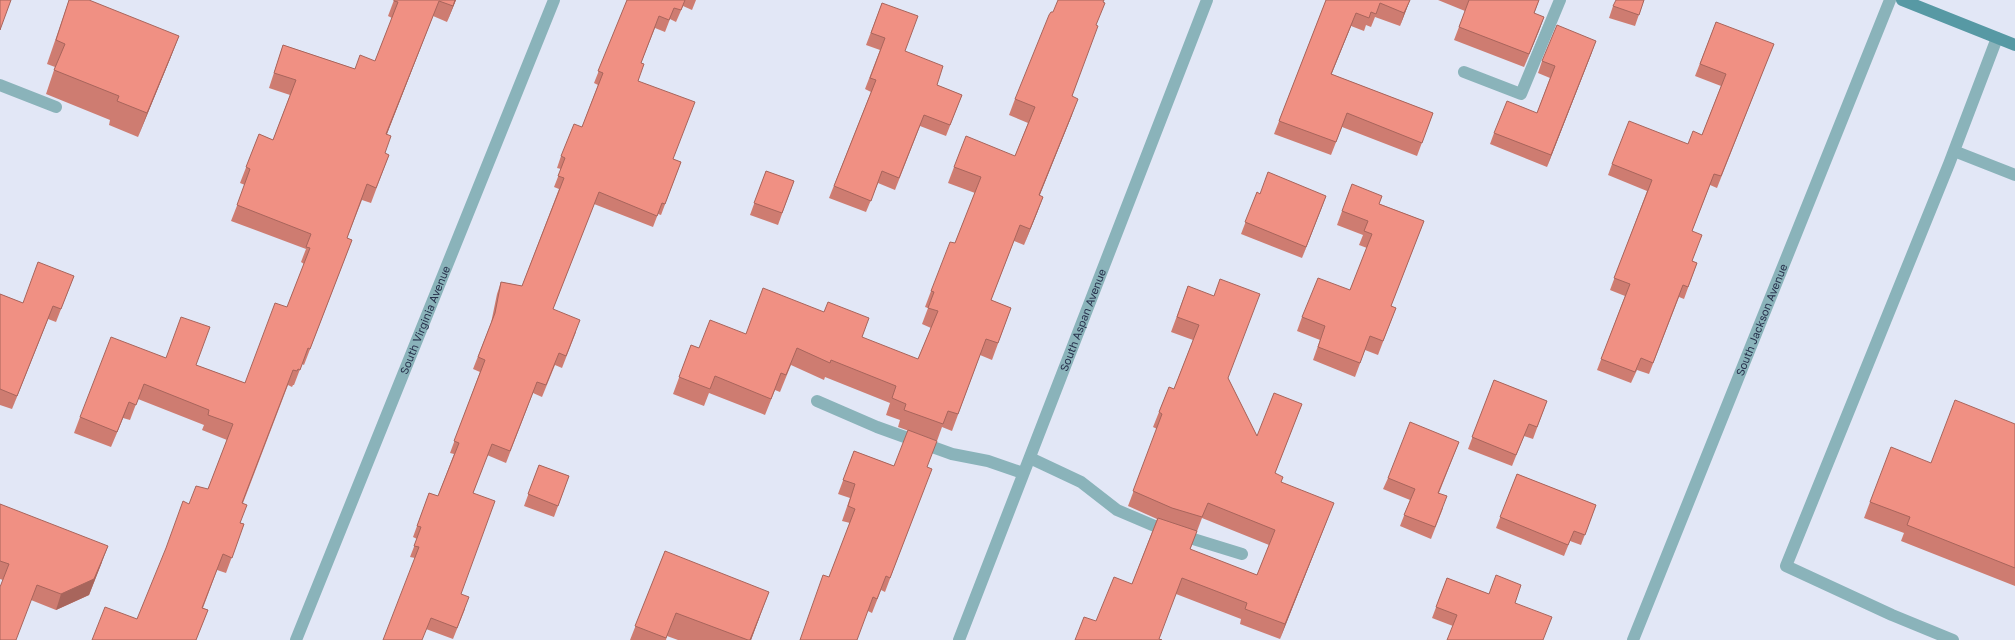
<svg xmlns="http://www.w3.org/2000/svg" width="2015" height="640" viewBox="0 0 2015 640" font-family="'Golos Text',sans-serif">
	<rect width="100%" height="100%" fill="#e2e7f6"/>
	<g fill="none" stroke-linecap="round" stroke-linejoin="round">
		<path stroke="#8ab3ba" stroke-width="12" d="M 1464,72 L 1521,94 L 1560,0
			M 0,85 L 56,107
			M 1954,151 L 2015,175
			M 817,401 L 877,427 L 952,454 L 988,461 L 1023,473
			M 1030,458 L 1081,482 L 1117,510 L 1164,530 L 1242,554
			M 1953,640 L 1892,615 L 1786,566 L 1949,164 L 1997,38"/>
		<g stroke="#8ab3ba" stroke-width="12">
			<path id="s1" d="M 296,640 L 554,0"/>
			<path id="s2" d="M 959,640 L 1207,0"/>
			<path id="s3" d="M 1633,640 L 1890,0"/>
		</g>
		<path stroke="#5799a4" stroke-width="12" d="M 1902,0 L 2015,45"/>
	</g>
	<path fill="#ce7c71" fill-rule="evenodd" d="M 69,0 L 179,36 L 170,59 L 138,137 L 109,125 L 110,120 L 46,94 L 55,67 L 47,64 Z
		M 394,0 L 456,0 L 447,22 L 433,16 L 387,134 L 385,153 L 389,155 L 371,203 L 362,200 L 347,238 L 352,240 L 304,365 L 302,364 L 294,385 L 293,385 L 292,387 L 288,385 L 243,503 L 240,523 L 244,524 L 226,573 L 217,570 L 203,608 L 208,610 L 196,640 L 92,640 L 137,619 L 189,504 L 208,489 L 227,440 L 202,430 L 204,425 L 138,399 L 130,420 L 123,418 L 111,447 L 74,433 L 80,417 L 166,358 L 196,365 L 245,383 L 287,307 L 304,264 L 301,262 L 306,249 L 231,221 L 245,185 L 240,183 L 259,134 L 273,140 L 290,95 L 269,88 L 283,45 L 355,69 L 375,61 L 392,18 L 388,16 Z
		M 627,0 L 696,0 L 692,10 L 683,6 L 676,22 L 670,19 L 665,32 L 655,28 L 641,63 L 638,81 L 673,159 L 681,162 L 661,215 L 658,214 L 653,227 L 594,204 L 553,309 L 576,332 L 562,368 L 555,365 L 542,397 L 533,393 L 506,463 L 487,455 L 473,493 L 461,594 L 465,609 L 453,639 L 426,629 L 415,558 L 410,557 L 417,539 L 413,537 L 429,493 L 438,496 L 454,454 L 450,453 L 480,372 L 473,369 L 491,323 L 497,294 L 501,282 L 522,286 L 559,189 L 554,187 L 561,169 L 557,168 L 561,156 L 582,127 L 598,85 L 594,83 Z
		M 1326,0 L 1410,0 L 1400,26 L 1375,17 L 1371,27 L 1366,25 L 1364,31 L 1351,26 L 1331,74 L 1433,113 L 1417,156 L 1342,127 L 1331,155 L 1274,134 Z
		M 1438,0 L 1539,0 L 1534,14 L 1544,17 L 1524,67 L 1454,40 L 1465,11 Z
		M 1644,0 L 1635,26 L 1609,18 L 1613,6 Z
		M 882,3 L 905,51 L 937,85 L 962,95 L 946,136 L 920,126 L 895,190 L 878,183 L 866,212 L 829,198 L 871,92 L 865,89 L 880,50 L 866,45 Z
		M 1716,22 L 1769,56 L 1717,188 L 1710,185 L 1692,231 L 1692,261 L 1697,263 L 1684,299 L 1679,297 L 1649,374 L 1637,370 L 1631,383 L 1597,370 L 1625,296 L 1610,290 L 1647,191 L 1608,175 L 1612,164 L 1688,144 L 1702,135 L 1721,86 L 1695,76 Z
		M 1097,25 L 1072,96 L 1072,115 L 1039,196 L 1043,197 L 1037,213 L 1024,245 L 1014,241 L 991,300 L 1011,308 L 992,360 L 980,355 L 952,431 L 942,427 L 937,441 L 898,427 L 900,420 L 886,415 L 890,403 L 825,377 L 824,380 L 791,365 L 780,392 L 775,390 L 765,415 L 709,393 L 704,406 L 673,394 L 691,345 L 699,348 L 746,334 L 918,359 L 931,328 L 922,324 L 928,308 L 925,307 L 931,291 L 955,243 L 975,193 L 948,183 L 954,167 L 1015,156 L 1028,123 L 1009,115 L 1015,99 Z
		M 1592,52 L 1547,167 L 1490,144 L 1494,133 L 1537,113 L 1550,78 L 1538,73 L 1542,61 Z
		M 766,171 L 794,181 L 778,225 L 750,215 Z
		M 1257,192 L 1260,194 L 1326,196 L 1302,258 L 1241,234 Z
		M 1380,204 L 1424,221 L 1391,306 L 1396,308 L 1378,355 L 1365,350 L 1355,377 L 1313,360 L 1320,340 L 1297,331 L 1302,317 L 1350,290 L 1367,248 L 1359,245 L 1363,235 L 1337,225 L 1342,211 Z
		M 74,276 L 56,322 L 48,319 L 12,409 L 0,405 L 0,294 L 23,303 Z
		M 1188,286 L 1228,378 L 1257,436 L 1302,404 L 1275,473 L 1281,482 L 1328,518 L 1280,639 L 1240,624 L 1241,619 L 1176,594 L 1096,621 L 1132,584 L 1157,519 L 1128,506 L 1157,429 L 1153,427 L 1169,387 L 1174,389 L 1193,340 L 1171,332 ZM 1202,518 L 1269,545 L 1257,575 L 1190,550 Z
		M 1494,380 L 1547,401 L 1533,439 L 1524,436 L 1512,466 L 1468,449 Z
		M 2015,424 L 2015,586 L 1901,541 L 1904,533 L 1864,518 L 1870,502 L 1931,463 Z
		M 1459,442 L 1439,493 L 1443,508 L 1431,539 L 1400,526 L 1410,500 L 1383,489 L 1388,478 Z
		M 854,451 L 894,466 L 927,467 L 926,483 L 885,592 L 881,590 L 872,613 L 868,611 L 829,577 L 850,523 L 842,521 L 850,498 L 838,494 Z
		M 539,465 L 569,476 L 554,517 L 524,506 Z
		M 1517,474 L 1596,505 L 1581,545 L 1570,541 L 1564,556 L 1496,528 Z
		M 0,504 L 102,562 L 89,595 L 56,610 L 31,600 L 3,580 L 0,579 Z
		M 665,551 L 760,616 L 751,640 L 678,640 L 667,636 L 666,640 L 630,640 Z
		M 1447,578 L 1489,594 L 1521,585 L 1453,626 L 1432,618 Z"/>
	<path fill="#a8655c" d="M 455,0 L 456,0 L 447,22 Z
		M 1410,0 L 1400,26 L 1404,13 Z
		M 439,1 L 433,16 L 381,149 L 386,134 Z
		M 1356,13 L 1351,26 L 1326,88 L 1331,74 Z
		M 1544,17 L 1539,31 L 1524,67 L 1529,54 Z
		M 179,36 L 170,59 L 138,137 L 147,113 Z
		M 1596,41 L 1592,52 L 1547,167 L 1551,155 Z
		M 1078,99 L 1072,115 L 1033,212 L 1039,195 Z
		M 1326,196 L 1322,207 L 1302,258 L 1306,247 Z
		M 1043,197 L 1037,213 L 1024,245 L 1030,229 Z
		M 53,306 L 48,319 L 12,409 L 17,396 Z
		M 129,402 L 123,418 L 111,447 Z
		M 1334,503 L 1328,518 L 1280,639 L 1285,624 Z
		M 108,546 L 102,562 L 89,595 L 56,610 L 61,594 Z
		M 769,592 L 751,640 L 750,640 Z"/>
	<path fill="#f09083" stroke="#a8655c" d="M 0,0 L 11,0 L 0,30 Z
		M 69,0 L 89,0 L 179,36 L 147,113 L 117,101 L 119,96 L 54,70 L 65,44 L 56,40 Z
		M 394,0 L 455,0 L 453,6 L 439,1 L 386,134 L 391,136 L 385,153 L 389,155 L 376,188 L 367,184 L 347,238 L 352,240 L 310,349 L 308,348 L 300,370 L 298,369 L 297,371 L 293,370 L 242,503 L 247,505 L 240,523 L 244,524 L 232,558 L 223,554 L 202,608 L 208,610 L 196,640 L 92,640 L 105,607 L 137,619 L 166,548 L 183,501 L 189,504 L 196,486 L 208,489 L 233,424 L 208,415 L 209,410 L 144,384 L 136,405 L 129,402 L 117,432 L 80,417 L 111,337 L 166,358 L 181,317 L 210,327 L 196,365 L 245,383 L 275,303 L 287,307 L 310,248 L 306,247 L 311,234 L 237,205 L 250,169 L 246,167 L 259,134 L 273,140 L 296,80 L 274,73 L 283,45 L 355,69 L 360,55 L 375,61 L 398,2 L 394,1 Z
		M 627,0 L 685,0 L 681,10 L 674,8 L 669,20 L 659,16 L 641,63 L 644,64 L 638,81 L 695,102 L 673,159 L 681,162 L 665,204 L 662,203 L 657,216 L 599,192 L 553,309 L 580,320 L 566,356 L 559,353 L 546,385 L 537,382 L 510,451 L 492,444 L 473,493 L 495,501 L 461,594 L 469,597 L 457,628 L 431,618 L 422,640 L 383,640 L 419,547 L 414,546 L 421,527 L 417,526 L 429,493 L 438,496 L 459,443 L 454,441 L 485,360 L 478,357 L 495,313 L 501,282 L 522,286 L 564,178 L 558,176 L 565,158 L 561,156 L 574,124 L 582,127 L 603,73 L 598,71 Z
		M 1058,0 L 1104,0 L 1103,2 L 1105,3 L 1096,25 L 1098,26 L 1072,96 L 1078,99 L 1039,195 L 1043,197 L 1030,229 L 1020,225 L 991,300 L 1011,308 L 998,343 L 986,339 L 958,414 L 948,411 L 943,424 L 904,410 L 906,404 L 892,398 L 896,386 L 831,360 L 830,363 L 797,348 L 786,375 L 781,373 L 771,399 L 715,376 L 710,389 L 679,377 L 691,345 L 699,348 L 710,320 L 746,334 L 763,288 L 824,312 L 828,302 L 869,318 L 862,337 L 918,359 L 938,311 L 928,308 L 934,292 L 931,291 L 950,242 L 955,243 L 981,177 L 954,167 L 966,136 L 1015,156 L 1035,107 L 1015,99 L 1049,15 L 1051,12 L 1053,12 Z
		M 1326,0 L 1410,0 L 1404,13 L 1380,3 L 1376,14 L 1371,12 L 1369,18 L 1356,13 L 1331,74 L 1433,113 L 1422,143 L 1347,113 L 1336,142 L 1279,121 Z
		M 1469,0 L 1539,0 L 1534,13 L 1544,17 L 1529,54 L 1459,27 Z
		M 1616,0 L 1644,0 L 1639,15 L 1613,6 Z
		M 882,3 L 918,16 L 905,51 L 943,66 L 937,85 L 962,95 L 950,125 L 924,115 L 899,178 L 882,171 L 871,201 L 834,186 L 876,80 L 870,78 L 885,38 L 871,33 Z
		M 1716,22 L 1774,44 L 1721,176 L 1714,174 L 1692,231 L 1702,235 L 1692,261 L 1697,263 L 1688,287 L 1683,285 L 1653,363 L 1641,358 L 1635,372 L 1601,359 L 1630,284 L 1614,278 L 1652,180 L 1612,164 L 1629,121 L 1688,144 L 1693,131 L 1702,135 L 1726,74 L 1700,64 Z
		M 1557,25 L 1596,41 L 1551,155 L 1494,133 L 1507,101 L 1537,113 L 1555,66 L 1542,61 Z
		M 766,171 L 794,181 L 782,213 L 754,203 Z
		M 1268,172 L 1326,196 L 1306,247 L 1245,222 L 1257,192 L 1260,194 Z
		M 1352,184 L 1382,196 L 1379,204 L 1424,221 L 1391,306 L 1396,308 L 1383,341 L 1370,336 L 1360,363 L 1318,347 L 1325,326 L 1302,317 L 1318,278 L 1350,290 L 1372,234 L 1364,231 L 1368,221 L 1342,211 Z
		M 38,262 L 74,276 L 61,309 L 53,306 L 17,396 L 0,389 L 0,294 L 23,303 Z
		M 1220,279 L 1260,294 L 1228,378 L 1257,436 L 1274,393 L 1302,404 L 1275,473 L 1283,477 L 1281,482 L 1334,503 L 1285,624 L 1245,609 L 1247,603 L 1182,578 L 1159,639 L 1162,640 L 1075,640 L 1084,617 L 1096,621 L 1114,577 L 1132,584 L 1158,518 L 1197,531 L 1190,549 L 1257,575 L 1275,530 L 1208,503 L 1202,517 L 1172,508 L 1133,491 L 1162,414 L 1159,412 L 1169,387 L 1174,389 L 1199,325 L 1177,317 L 1188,286 L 1214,296 Z
		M 1494,380 L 1547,401 L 1537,427 L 1529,424 L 1516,455 L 1472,437 Z
		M 1955,400 L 2015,424 L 2015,568 L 1907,525 L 1910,517 L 1870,502 L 1891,447 L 1931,463 Z
		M 1410,422 L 1459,442 L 1438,493 L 1447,496 L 1435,527 L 1404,515 L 1415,489 L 1388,478 Z
		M 908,430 L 937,441 L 927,467 L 932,469 L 890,578 L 886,576 L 877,599 L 873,597 L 857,640 L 800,640 L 823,575 L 829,577 L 855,509 L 848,506 L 855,484 L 843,480 L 854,451 L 894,466 Z
		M 539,465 L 569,476 L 558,506 L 528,494 Z
		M 1517,474 L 1596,505 L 1585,535 L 1574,531 L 1568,545 L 1500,517 Z
		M 0,504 L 108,546 L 94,579 L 61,594 L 37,585 L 16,640 L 0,640 L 0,587 L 9,564 L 0,561 Z
		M 665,551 L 769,592 L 750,640 L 748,640 L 676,613 L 666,638 L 635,626 Z
		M 1496,575 L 1521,585 L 1515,603 L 1552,617 L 1543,640 L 1447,640 L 1457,615 L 1436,607 L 1447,578 L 1489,594 Z"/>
	<g text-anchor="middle" stroke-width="3" stroke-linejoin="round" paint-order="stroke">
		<g font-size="11" fill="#28324d" stroke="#fff">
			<text dy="4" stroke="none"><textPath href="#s1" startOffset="345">South Virginia Avenue</textPath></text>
			<text dy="4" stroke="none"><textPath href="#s2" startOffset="343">South Aspan Avenue</textPath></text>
			<text dy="4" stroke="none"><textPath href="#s3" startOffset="345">South Jackson Avenue</textPath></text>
		</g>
	</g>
</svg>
